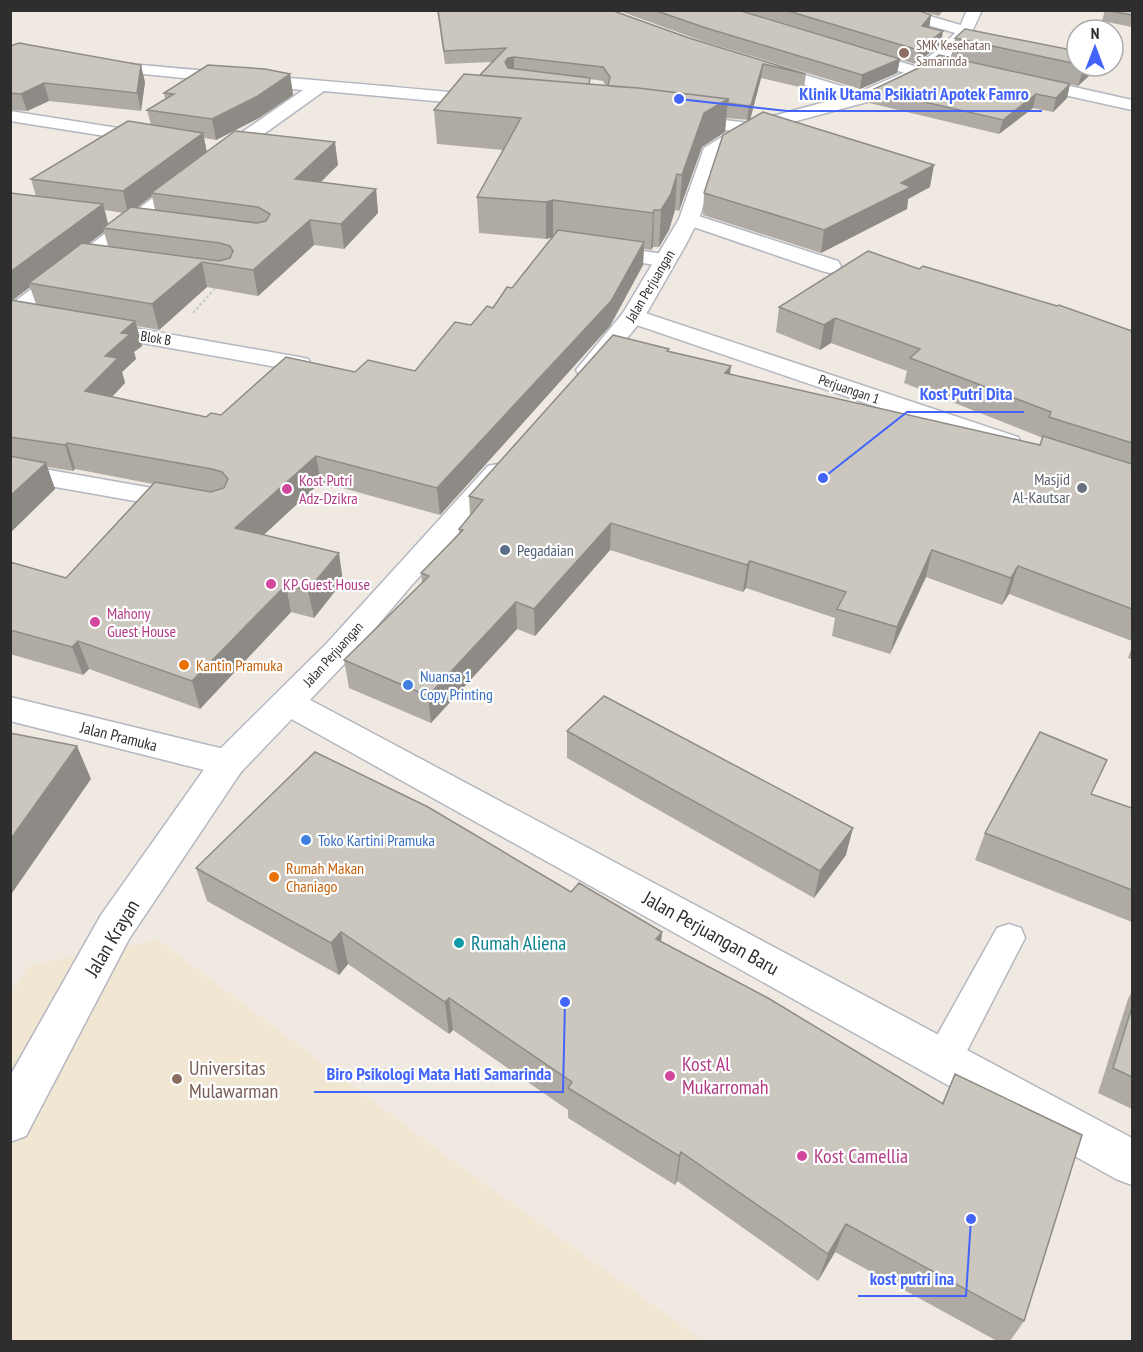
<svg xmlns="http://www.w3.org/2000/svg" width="1143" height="1352" viewBox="0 0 1143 1352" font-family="'PT Sans Narrow',sans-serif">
	<rect width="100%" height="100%" fill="#efe9e1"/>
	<path fill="#f0e6d1" d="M 158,940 L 457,1164 L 703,1341 L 11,1342 L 11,994 L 30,965 Z"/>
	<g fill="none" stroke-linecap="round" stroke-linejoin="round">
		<g stroke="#b4b7c1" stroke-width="3">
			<path id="service" d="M 1009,924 L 1021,928 L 1025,938 L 956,1072 L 943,1076 L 930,1072 L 925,1060 L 930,1048 L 997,928 Z"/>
		</g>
		<g stroke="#b4b7c1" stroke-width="3">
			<path id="minor" d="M 884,10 L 909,10 L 971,28 L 974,31 L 966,36 L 886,13 Z
				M 855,48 L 924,69 L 926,72 L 918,77 L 849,56 L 847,53 L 849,50 Z
				M 100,61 C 230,74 360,83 490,96 L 496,97 L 499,101 L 496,105 L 490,106 L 324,91 L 236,154 L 18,321 L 10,323 L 10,305 L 222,146 L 303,90 L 94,69 L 92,66 L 94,63 Z
				M 763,62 L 867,94 L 870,98 L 867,102 L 861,103 L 757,70 L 755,67 Z
				M 1025,76 L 1132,100 L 1132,110 L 1019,85 L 1017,81 L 1019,77 Z
				M 10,111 L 156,134 L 162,135 L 165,139 L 162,143 L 156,144 L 10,121 Z
				M 682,115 L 749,123 L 755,124 L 758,128 L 755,132 L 749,133 L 676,124 L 673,120 L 676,116 Z
				M 689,213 L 838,261 L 841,266 L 838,271 L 830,273 L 822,271 L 682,223 L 679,219 L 682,215 Z
				M 599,245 L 664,254 L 672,255 L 675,260 L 672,265 L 664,266 L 591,256 L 588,251 L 591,246 Z
				M 633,309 L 1018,437 L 1022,443 L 1018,449 L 1009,451 L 1000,449 L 625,321 L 621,316 L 625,311 Z
				M 94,321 L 299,357 L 308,359 L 311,364 L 308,369 L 299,371 L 86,333 L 82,328 L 86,323 Z
				M 10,463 L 186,494 L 196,496 L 200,502 L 196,508 L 186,510 L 10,479 Z
				M 289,691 L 301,695 L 1132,1138 L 1132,1185 L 1116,1179 L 277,711 L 272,703 L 277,695 Z
				M 10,697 L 228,750 L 241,754 L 246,763 L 241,772 L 228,776 L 10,721 Z"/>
		</g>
		<g stroke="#b4b7c1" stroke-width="3">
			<path id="tertiary" d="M 967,10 L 982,10 L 971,34 L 951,55 L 924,75 L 867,102 L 755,132 L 719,155 L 699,219 L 685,246 L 645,316 L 597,375 L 588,377 L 579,375 L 576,370 L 623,313 L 663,246 L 679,219 L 704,148 L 743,124 L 855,94 L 912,69 L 939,49 L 959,29 Z
				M 498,464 L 508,466 L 512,472 L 508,478 L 411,586 L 349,659 L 241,772 L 129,939 L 26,1136 L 10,1142 L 10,1076 L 101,915 L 215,754 L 327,643 L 488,466 Z"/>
		</g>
		<path stroke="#c9c9c9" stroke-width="2" stroke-dasharray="3 2" stroke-linecap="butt" d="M 193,313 L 218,285"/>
		<use href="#service" fill="#fff" fill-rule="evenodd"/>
		<use href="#minor" fill="#fff" fill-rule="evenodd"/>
		<use href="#tertiary" fill="#fff" fill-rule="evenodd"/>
	</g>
	<path fill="#afaba4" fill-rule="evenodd" d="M 437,10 L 611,10 L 689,38 L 806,74 L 804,88 L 761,78 L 750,120 L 930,187 L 908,199 L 907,209 L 821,253 L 703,215 L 704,193 L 749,120 L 726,118 L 725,132 L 702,147 L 679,211 L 675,210 L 669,230 L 659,247 L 653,247 L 651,250 L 644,249 L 643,265 L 610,326 L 440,515 L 321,482 L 263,535 L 343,581 L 314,618 L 291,612 L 200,709 L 89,669 L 83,675 L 10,654 L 10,562 L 66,578 L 153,484 L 75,469 L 73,471 L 47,467 L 55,489 L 10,533 L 10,193 L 36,196 L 31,179 L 151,125 L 147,110 L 165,99 L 164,93 L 290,74 L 293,95 L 259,118 L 216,140 L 204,138 L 207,152 L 338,165 L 321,182 L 376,189 L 378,213 L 344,249 L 314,245 L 258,296 L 207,287 L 159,330 L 137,326 L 142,346 L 134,352 L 136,359 L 122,372 L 125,383 L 112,397 L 206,417 L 221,415 L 355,372 L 415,371 L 493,308 L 512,288 L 552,237 L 546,239 L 479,233 L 477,197 L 503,150 L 437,144 L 434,110 L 480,75 L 492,62 L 445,64 ZM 590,79 L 603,81 L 606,86 L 590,84 ZM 152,196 L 155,210 L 137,208 ZM 105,210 L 123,213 L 108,224 ZM 104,232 L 108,246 L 88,244 ZM 30,287 L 36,304 L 12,301 Z
		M 617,10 L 738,10 L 860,47 L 741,10 L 917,10 L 931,15 L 929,28 L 941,44 L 915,64 L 900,59 L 897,73 L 860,89 L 702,41 Z
		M 919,10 L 943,10 L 939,16 Z
		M 1105,10 L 1132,10 L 1132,27 L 1102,21 Z
		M 955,38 L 1077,51 L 1077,66 L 1092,66 L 1090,75 L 1078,86 L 1070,84 L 1067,98 L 1053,112 L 1033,108 L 999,134 L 869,103 L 872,90 L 951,58 Z
		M 10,46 L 145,82 L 141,111 L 49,101 L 27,111 L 10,110 Z
		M 919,269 L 1132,331 L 1132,641 L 1009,594 L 1002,605 L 926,577 L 890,654 L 832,636 L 835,618 L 746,588 L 743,592 L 610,550 L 535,636 L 517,629 L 431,723 L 349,688 L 344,660 L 422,583 L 421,573 L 459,534 L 459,529 L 470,516 L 469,496 L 669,349 L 669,352 L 730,374 L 1040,445 L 1043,438 L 904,383 L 907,371 L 831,343 L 820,350 L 776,332 L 779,307 Z
		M 1132,647 L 1132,659 L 1128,658 Z
		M 567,731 L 846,855 L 814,898 L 567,758 Z
		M 1092,794 L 1132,808 L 1132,922 L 975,860 L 985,833 Z
		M 196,868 L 571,892 L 662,932 L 661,941 L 942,1103 L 955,1074 L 1024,1321 L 1010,1341 L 997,1341 L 835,1252 L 818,1281 L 677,1181 L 675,1185 L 568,1118 L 568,1110 L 453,1030 L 449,1034 L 348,964 L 339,975 L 207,901 Z
		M 1132,991 L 1132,1109 L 1098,1093 L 1128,999 Z"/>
	<path fill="#8e8b86" d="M 931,15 L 929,28 L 922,26 Z
		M 943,31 L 941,44 L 915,64 L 918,50 Z
		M 514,57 L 514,71 L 505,76 L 505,62 L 508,58 Z
		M 900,59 L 897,73 L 860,89 L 862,75 Z
		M 763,64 L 761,78 L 750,120 L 747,121 L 749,106 Z
		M 141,65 L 145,82 L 141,111 L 137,93 Z
		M 1084,66 L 1092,66 L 1090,75 L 1078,86 Z
		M 290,74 L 293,95 L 259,118 L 216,140 L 212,119 Z
		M 44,83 L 49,101 L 27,111 L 21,94 Z
		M 1070,84 L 1067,98 L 1053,112 L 1056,98 Z
		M 1036,94 L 1033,108 L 999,134 L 1003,120 Z
		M 728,99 L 725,132 L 702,147 L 679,211 L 682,175 L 704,113 Z
		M 203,133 L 207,154 L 151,193 L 152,196 L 128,214 L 123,191 Z
		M 335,142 L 338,165 L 299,203 L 295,179 Z
		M 934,165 L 930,187 L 908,199 L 907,209 L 821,253 L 824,230 L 901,183 Z
		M 677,174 L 675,210 L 669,230 L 659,247 L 661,210 Z
		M 376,189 L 378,213 L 344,249 L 341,224 Z
		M 553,200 L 553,237 L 546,239 L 546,202 Z
		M 103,204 L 109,228 L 103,228 L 104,232 L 34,284 L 29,283 L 30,287 L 10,302 L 10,272 Z
		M 654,210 L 653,247 L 651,250 L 653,213 Z
		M 310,220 L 314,245 L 258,296 L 253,270 Z
		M 644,242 L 643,265 L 610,326 L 440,515 L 437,488 Z
		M 202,262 L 207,287 L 159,330 L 152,304 Z
		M 835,318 L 831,343 L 820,350 L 824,325 Z
		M 135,321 L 142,346 L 134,352 L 136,359 L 122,372 L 125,383 L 93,417 L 85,391 L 105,356 L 121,333 Z
		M 731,366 L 728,392 L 725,373 Z
		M 67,443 L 75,469 L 73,471 L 65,445 Z
		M 316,456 L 321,482 L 242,555 L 235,528 Z
		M 46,463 L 55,489 L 10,533 L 10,496 Z
		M 611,523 L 610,550 L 535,636 L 534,609 Z
		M 932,550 L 926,577 L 890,654 L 897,627 Z
		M 339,553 L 343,581 L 314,618 L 308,590 Z
		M 750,561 L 746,588 L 743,592 L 747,565 Z
		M 1018,566 L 1009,594 L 1002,605 L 1011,578 Z
		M 286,585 L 291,612 L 200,709 L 192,681 Z
		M 516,602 L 517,629 L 431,723 L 428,696 Z
		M 78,641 L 89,669 L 83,675 L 72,647 Z
		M 77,746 L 91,779 L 10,896 L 10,840 Z
		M 853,828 L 846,855 L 814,898 L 820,871 Z
		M 341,932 L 348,964 L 339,975 L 331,943 Z
		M 662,932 L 659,965 L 656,939 Z
		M 449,998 L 453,1030 L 449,1034 L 445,1002 Z
		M 681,1152 L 677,1181 L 675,1185 L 679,1156 Z
		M 846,1224 L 835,1252 L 818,1281 L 828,1254 Z"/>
	<path fill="#cbc7bf" stroke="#8e8b86" stroke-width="1.5" d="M 438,10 L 611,10 L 689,38 L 806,74 L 763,64 L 751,105 L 749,106 L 728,103 L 728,99 L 638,88 L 608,86 L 610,77 L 603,67 L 514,57 L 508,58 L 505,62 L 508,68 L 590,78 L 589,84 L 480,75 L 506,48 L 444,51 Z
		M 654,10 L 738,10 L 900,59 L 862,75 L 703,27 Z
		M 785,10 L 917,10 L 931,15 L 922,26 L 943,31 L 918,50 Z
		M 1105,10 L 1132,10 L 1132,15 Z
		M 965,29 L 1077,51 L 1077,64 L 955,38 Z
		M 19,43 L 141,65 L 137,93 L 44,83 L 21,94 L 10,93 L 10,46 Z
		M 939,55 L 1070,84 L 1056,98 L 1036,94 L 1003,120 L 872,90 L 927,64 Z
		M 208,65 L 265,69 L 290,74 L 256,97 L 212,119 L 147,110 L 174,94 L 164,93 Z
		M 464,74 L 638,88 L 728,99 L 704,113 L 682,175 L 677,174 L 671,194 L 661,210 L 654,210 L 653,213 L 553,200 L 546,202 L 477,197 L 521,118 L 434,110 Z
		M 763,112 L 934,165 L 901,183 L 911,187 L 824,230 L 704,193 L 723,135 Z
		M 128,121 L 203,133 L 123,191 L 31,179 Z
		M 235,131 L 335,142 L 295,179 L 376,189 L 341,224 L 310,220 L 253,270 L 202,262 L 152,304 L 29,283 L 82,243 L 219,261 L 230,258 L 233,251 L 230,246 L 220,243 L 103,228 L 131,207 L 257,223 L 266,221 L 270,214 L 258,207 L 151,193 Z
		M 10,193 L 103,204 L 10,272 Z
		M 558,230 L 644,242 L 611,301 L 437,488 L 316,456 L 235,528 L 339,553 L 308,590 L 286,585 L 192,681 L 78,641 L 72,647 L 10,630 L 10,562 L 66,578 L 155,482 L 211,492 L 224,488 L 228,479 L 222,472 L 212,469 L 67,443 L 65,445 L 10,437 L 10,300 L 135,321 L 121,333 L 130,334 L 105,356 L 118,358 L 85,391 L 206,417 L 211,413 L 221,415 L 286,357 L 355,372 L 368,360 L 415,371 L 455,322 L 471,325 L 487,306 L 493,308 L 507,287 L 512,288 Z
		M 868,251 L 919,269 L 923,266 L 1057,306 L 1059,305 L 1132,331 L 1132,443 L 1049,417 L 1051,412 L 910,358 L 920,349 L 835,318 L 824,325 L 779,307 Z
		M 613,335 L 669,349 L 667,351 L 731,366 L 725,373 L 1040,445 L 1043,436 L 1132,464 L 1132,609 L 1018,566 L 1011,578 L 932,550 L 897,627 L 837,609 L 846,592 L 750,561 L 747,565 L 611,523 L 534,609 L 516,602 L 428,696 L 344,660 L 429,576 L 421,573 L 463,530 L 459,529 L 483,500 L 469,496 Z
		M 10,456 L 46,463 L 10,496 Z
		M 604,696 L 853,828 L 820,871 L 567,731 Z
		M 1040,732 L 1107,760 L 1091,794 L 1132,808 L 1132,890 L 985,833 Z
		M 10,733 L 77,746 L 10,840 Z
		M 315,752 L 428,807 L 571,892 L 579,883 L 662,932 L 656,939 L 768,998 L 943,1104 L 955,1074 L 1082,1135 L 1024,1321 L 846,1224 L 828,1254 L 681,1152 L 679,1156 L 568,1088 L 572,1082 L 449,998 L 445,1002 L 341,932 L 331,943 L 196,868 Z
		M 1132,1007 L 1132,1077 L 1113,1068 Z"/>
	<g fill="#8d6e63" stroke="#fff" stroke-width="2">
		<circle cx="904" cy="53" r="6"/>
		<circle cx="177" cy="1079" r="6"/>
	</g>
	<circle fill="#6b7280" stroke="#fff" stroke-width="2" cx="1082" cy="488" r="6"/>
	<g fill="#d1479c" stroke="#fff" stroke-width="2">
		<circle cx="287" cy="489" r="6"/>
		<circle cx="271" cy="584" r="6"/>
		<circle cx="95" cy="622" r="6"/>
		<circle cx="670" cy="1076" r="6"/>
		<circle cx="802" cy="1156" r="6"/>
	</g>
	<circle fill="#5c6f8a" stroke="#fff" stroke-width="2" cx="505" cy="550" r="6"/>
	<g fill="#e8710a" stroke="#fff" stroke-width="2">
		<circle cx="184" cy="665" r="6"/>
		<circle cx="274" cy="877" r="6"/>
	</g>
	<g fill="#3f7fe0" stroke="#fff" stroke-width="2">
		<circle cx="408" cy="685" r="6"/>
		<circle cx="306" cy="840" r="6"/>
	</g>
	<circle fill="#0f9aa8" stroke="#fff" stroke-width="2" cx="459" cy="943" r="6"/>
	<g text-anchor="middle" stroke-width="4.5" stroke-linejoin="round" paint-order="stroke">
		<g font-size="14" fill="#785e54" stroke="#fff" text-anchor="start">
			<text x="916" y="50">SMK Kesehatan<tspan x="916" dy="16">Samarinda</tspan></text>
		</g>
		<g font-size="14" fill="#2e2e2e" stroke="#fff">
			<text transform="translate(650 286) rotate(-59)" y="5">Jalan Perjuangan</text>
			<text transform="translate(156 338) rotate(9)" y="5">Blok B</text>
			<text transform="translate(849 389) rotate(19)" y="5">Perjuangan 1</text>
			<text transform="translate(333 654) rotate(-48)" y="5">Jalan Perjuangan</text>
		</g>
		<g font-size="16" fill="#5b616d" stroke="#fff" text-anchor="end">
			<text x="1070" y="485">Masjid<tspan x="1070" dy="18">Al-Kautsar</tspan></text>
		</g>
		<g font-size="16" fill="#b23c85" stroke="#fff" text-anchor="start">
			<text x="299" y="486">Kost Putri<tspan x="299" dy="18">Adz-Dzikra</tspan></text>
			<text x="283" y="590">KP Guest House</text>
			<text x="107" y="619">Mahony<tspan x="107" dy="18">Guest House</tspan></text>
		</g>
		<g font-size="16" fill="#4e5e75" stroke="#fff" text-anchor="start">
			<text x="517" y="556">Pegadaian</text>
		</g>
		<g font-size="16" fill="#c56008" stroke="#fff" text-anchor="start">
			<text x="196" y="671">Kantin Pramuka</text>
			<text x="286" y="874">Rumah Makan<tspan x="286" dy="18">Chaniago</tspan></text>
		</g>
		<g font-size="16" fill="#366cbe" stroke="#fff" text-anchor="start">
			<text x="420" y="682">Nuansa 1<tspan x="420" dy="18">Copy Printing</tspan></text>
			<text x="318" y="846">Toko Kartini Pramuka</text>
		</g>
		<g font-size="16" fill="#2e2e2e" stroke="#fff">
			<text transform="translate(119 736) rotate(14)" y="6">Jalan Pramuka</text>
		</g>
		<g font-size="20" fill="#2e2e2e" stroke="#fff">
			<text transform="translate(711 933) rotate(29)" y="7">Jalan Perjuangan Baru</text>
			<text transform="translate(112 938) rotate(-59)" y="7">Jalan Krayan</text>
		</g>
		<g font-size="20" fill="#0d838f" stroke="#fff" text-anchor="start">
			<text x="471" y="950">Rumah Aliena</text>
		</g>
		<g font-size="20" fill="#b23c85" stroke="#fff" text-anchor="start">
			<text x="682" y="1071">Kost Al<tspan x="682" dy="23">Mukarromah</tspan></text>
			<text x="814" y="1163">Kost Camellia</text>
		</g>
		<g font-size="20" fill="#785e54" stroke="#fff" text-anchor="start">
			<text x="189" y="1075">Universitas<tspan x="189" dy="23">Mulawarman</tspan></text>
		</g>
	</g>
	<path fill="none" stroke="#4264fb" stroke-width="2" d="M679 99L787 111H1042M823 478L907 412H1024M565 1002L563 1092H314M971 1219L966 1296H858"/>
	<g fill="#4264fb" stroke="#fff" stroke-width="2">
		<circle cx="679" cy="99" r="6"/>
		<circle cx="823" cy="478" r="6"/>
		<circle cx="565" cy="1002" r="6"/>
		<circle cx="971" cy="1219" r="6"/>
	</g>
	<g font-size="18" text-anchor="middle" font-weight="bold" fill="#4264fb" stroke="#fff" stroke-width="4.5" stroke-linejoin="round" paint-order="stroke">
		<text x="914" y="100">Klinik Utama Psikiatri Apotek Famro</text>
		<text x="966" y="400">Kost Putri Dita</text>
		<text x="439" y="1080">Biro Psikologi Mata Hati Samarinda</text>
		<text x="912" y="1285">kost putri ina</text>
	</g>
	<rect width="1143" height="1352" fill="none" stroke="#2e2e2e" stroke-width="24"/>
	<g transform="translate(1095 48)"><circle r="28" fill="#ffffff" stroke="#ababab" stroke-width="1.5"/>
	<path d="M0-4.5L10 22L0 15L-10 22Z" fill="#4264fb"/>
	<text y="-9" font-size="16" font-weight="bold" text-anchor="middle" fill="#2e2e2e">N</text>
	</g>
</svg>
